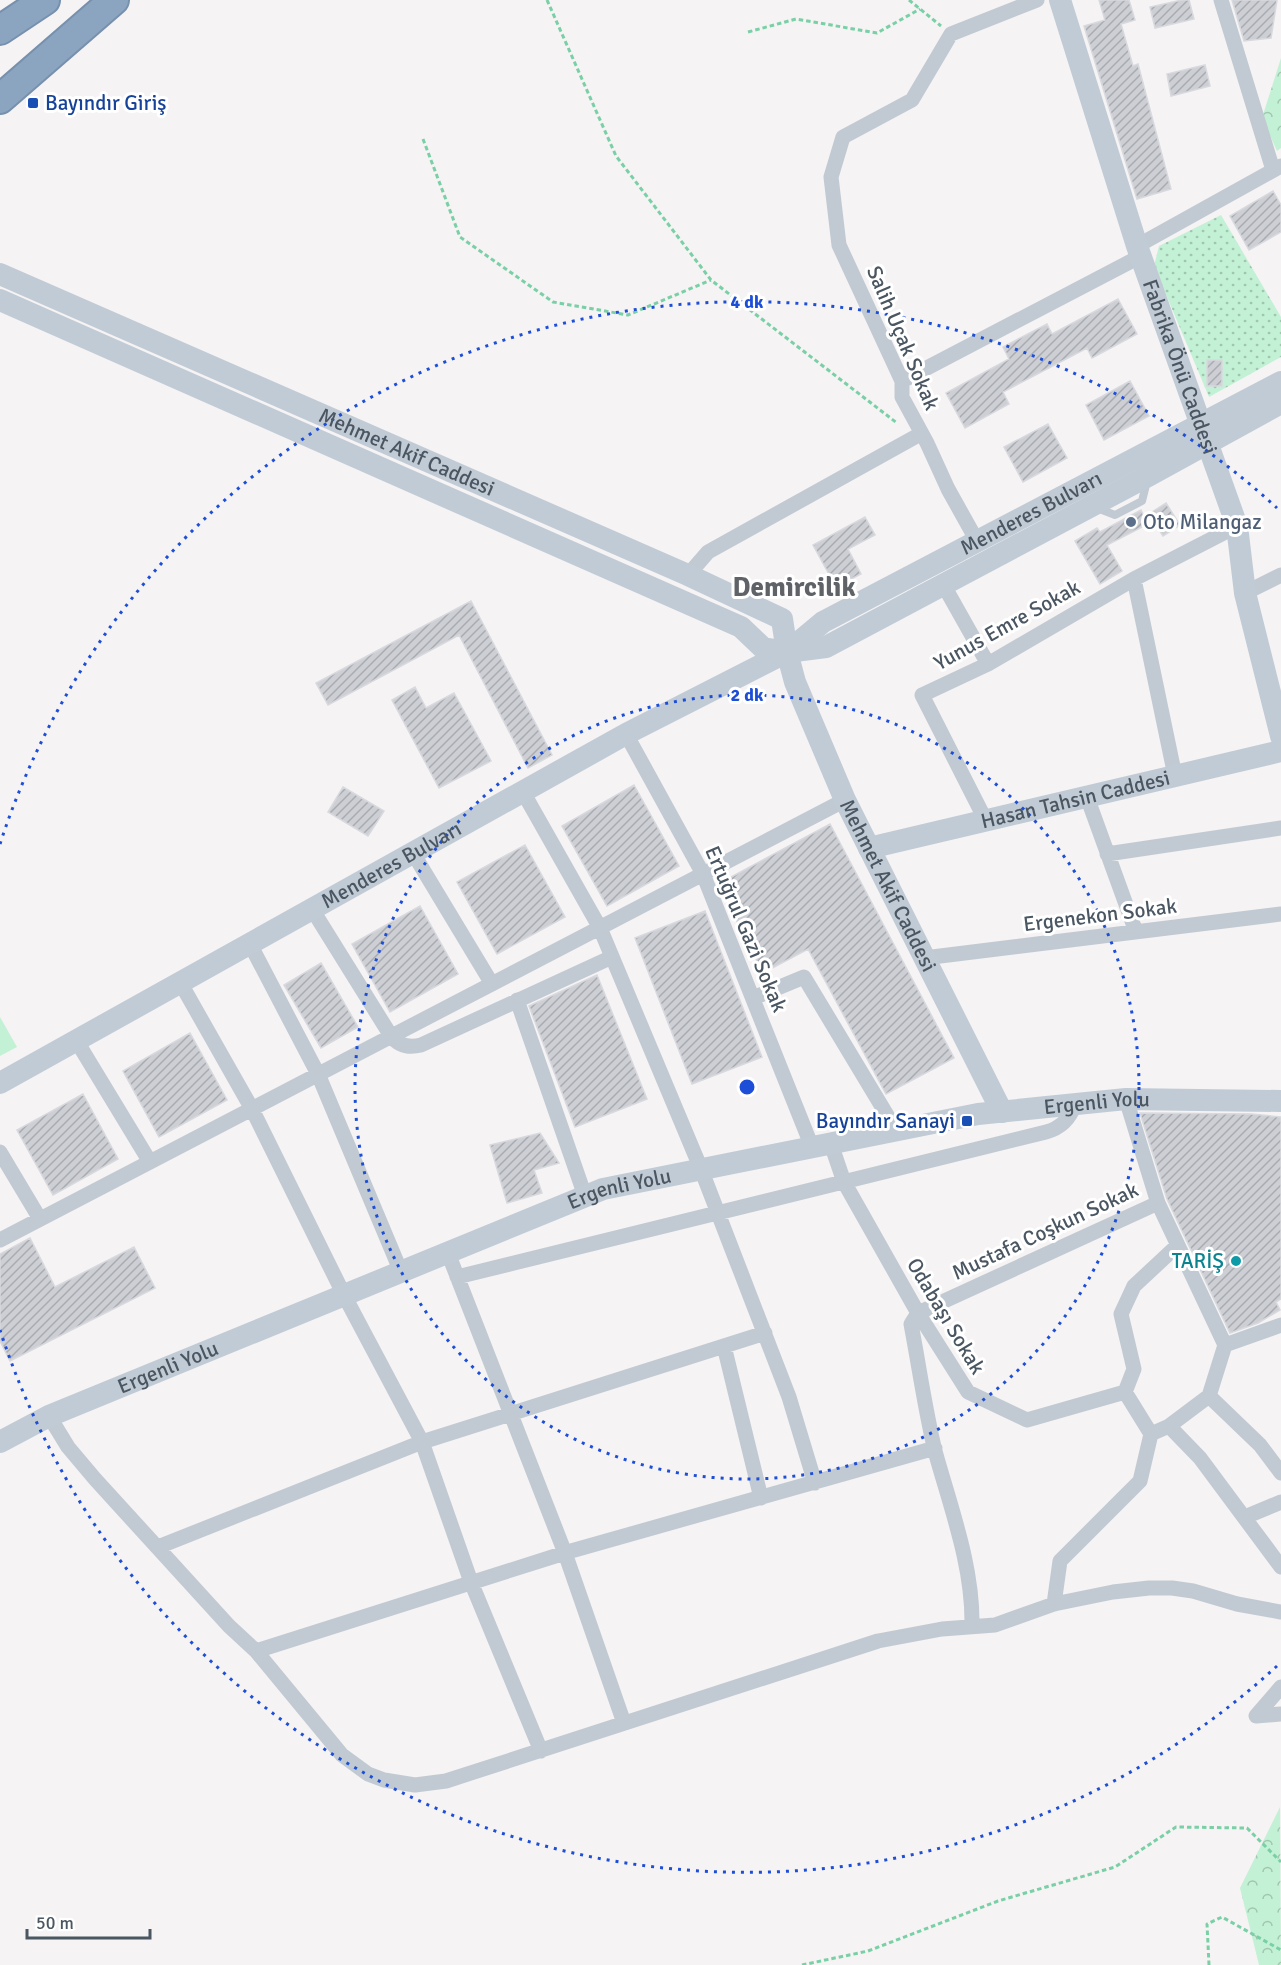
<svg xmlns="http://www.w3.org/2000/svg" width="1281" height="1965" viewBox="0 0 1281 1965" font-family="Signika,sans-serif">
	<defs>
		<pattern id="forest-crowns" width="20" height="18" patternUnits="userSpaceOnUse" patternTransform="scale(1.5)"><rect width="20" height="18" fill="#c3f1d5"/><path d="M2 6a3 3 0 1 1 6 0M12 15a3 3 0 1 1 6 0" fill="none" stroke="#a0c6b0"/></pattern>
		<pattern id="park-dots" width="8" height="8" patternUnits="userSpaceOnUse" patternTransform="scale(1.5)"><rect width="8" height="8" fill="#c3f1d5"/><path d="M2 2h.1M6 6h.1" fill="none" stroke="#a0c6b0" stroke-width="1.8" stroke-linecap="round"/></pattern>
		<pattern id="building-hatch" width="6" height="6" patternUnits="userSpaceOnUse" patternTransform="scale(1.5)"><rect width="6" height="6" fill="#cdcfd5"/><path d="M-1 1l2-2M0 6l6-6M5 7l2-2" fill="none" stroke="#a8abb0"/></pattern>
	</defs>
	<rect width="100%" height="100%" fill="#f5f3f3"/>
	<path fill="#c3f1d5" d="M 0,1017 L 17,1047 L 0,1056 Z"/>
	<path fill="url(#forest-crowns)" d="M 1281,58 L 1281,148 L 1277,151 L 1262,118 Z
		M 1280,1807 L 1281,1965 L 1259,1965 L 1240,1888 Z"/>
	<path fill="url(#park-dots)" d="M 1221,215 L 1281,317 L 1281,357 L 1209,397 L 1154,266 L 1159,246 Z"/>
	<path fill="url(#building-hatch)" stroke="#d7d9de" stroke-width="1.5" d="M 1099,0 L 1129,0 L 1135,20 L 1121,24 L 1133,66 L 1138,64 L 1171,189 L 1137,199 L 1084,26 L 1105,20 Z
		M 1182,0 L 1189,0 L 1194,19 L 1155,28 L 1150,7 Z
		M 1232,0 L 1277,0 L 1271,38 L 1244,41 Z
		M 1205,65 L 1210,86 L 1171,96 L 1167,74 Z
		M 1273,191 L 1281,205 L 1281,232 L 1249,250 L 1230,216 Z
		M 1118,299 L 1137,334 L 1092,358 L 1087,348 L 1003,392 L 1009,404 L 965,428 L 946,393 L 1009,359 L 1003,347 L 1047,324 L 1052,334 Z
		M 1207,360 L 1222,360 L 1222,386 L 1207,386 Z
		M 1130,381 L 1149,416 L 1104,440 L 1086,405 Z
		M 1048,424 L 1067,458 L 1023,482 L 1004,447 Z
		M 1166,503 L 1180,525 L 1163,536 L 1149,514 Z
		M 1141,510 L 1148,524 L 1107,545 L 1122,571 L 1100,584 L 1075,541 L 1097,528 L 1100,532 Z
		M 865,517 L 875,535 L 848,549 L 861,574 L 836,587 L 813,545 Z
		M 471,601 L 552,755 L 528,768 L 459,635 L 328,705 L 316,683 Z
		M 415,687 L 426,708 L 454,693 L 491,761 L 439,788 L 392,700 Z
		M 634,785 L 679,866 L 607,906 L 562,826 Z
		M 343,787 L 384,811 L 368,836 L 328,812 Z
		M 830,824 L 954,1058 L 886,1094 L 808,949 L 763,973 L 718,884 Z
		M 525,845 L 565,917 L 497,954 L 457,882 Z
		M 420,906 L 458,974 L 390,1012 L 352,944 Z
		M 705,911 L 762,1057 L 692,1084 L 635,938 Z
		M 321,963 L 358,1027 L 321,1048 L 284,985 Z
		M 597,975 L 647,1099 L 575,1127 L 529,1006 Z
		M 190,1033 L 227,1100 L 159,1137 L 123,1071 Z
		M 83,1094 L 118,1159 L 53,1195 L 17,1130 Z
		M 1140,1113 L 1251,1114 L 1281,1117 L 1281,1299 L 1276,1302 L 1280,1310 L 1258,1323 L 1230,1333 L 1167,1199 Z
		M 540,1133 L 559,1163 L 534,1170 L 542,1193 L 507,1203 L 490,1145 Z
		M 30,1238 L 55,1287 L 134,1247 L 155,1288 L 10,1361 L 0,1341 L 0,1254 Z"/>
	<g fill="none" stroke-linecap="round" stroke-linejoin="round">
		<g stroke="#7690ad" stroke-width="32">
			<path id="highway" d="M 0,30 L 45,0
				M 0,99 L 114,0"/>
		</g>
		<path stroke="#7ad0a6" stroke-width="3" stroke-dasharray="4.5 3" stroke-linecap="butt" d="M 547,0 L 616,156 L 711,280 L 897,423
			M 909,0 L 941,26
			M 748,32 L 796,19 L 877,33 L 920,9
			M 423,139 L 460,237 L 553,302 L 628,315 L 711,280
			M 802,1965 L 868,1951 L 998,1901 L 1115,1867 L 1176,1827 L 1247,1828 L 1281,1862
			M 1209,1965 L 1207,1924 L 1222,1917 L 1281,1950"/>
		<path stroke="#c1cad2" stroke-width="8" d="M 1097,508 L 1115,515 L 1142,501 L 1147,481"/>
		<path stroke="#c1cad2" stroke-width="15" d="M 1221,0 L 1273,170
			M 1137,246 L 1281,166
			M 902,381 L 1141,256
			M 977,541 L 948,489 L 927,443 L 902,397 L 902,381 L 839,245 L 831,177 L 843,137 L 912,100 L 951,34 L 1037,0
			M 688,575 L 708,552 L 915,437
			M 1134,579 L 1175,776
			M 943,584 L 988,664
			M 1245,593 L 1281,575
			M 626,734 L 703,874 L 812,1147
			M 523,792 L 600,928 L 701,1169 L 789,1397 L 815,1483
			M 1087,797 L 1136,932
			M 986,821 L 922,695 L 988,664 L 1134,579 L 1237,526
			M 413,853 L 492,984
			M 1107,854 L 1281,828
			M 312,909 L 391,1036 C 399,1046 409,1048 421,1045 L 612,957
			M 250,944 L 318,1074 L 401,1272
			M 924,958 L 1281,914
			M 180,982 L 252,1109 L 344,1295 L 422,1442 L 471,1582 L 541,1751
			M 753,998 L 804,977 L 896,1130
			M 517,1000 L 585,1196
			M 76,1040 L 150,1162
			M 831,1144 L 844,1182 L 918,1313 L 968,1392 L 1027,1420 L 1125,1392
			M 0,1152 L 40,1219
			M 0,1240 L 845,800
			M 448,1253 L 565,1553 L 624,1723
			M 457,1277 L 1046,1132 C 1061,1128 1070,1119 1075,1104
			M 1225,1345 L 1281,1325
			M 724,1346 L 761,1498
			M 1209,1396 L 1260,1445 L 1281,1473
			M 49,1416 L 68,1447 L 95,1479 L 229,1626 L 256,1651 L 342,1755 L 368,1774 L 384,1780 L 415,1785 L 446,1781 L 878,1641 L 942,1629 L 995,1625 L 1054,1604 L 1113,1592 L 1149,1588 L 1172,1588 L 1193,1591 L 1237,1604 L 1281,1612
			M 1169,1426 L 1200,1458 L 1281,1567
			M 1151,1434 L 1125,1392 L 1134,1369 L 1121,1314 L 1134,1286 L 1178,1245
			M 1245,1517 L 1281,1502
			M 158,1547 L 422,1442 L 765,1333
			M 1054,1604 L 1060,1561 L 1140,1481 L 1151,1434 L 1169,1426 L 1209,1396 L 1225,1345 L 1158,1203 L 1126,1099
			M 972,1626 C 973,1566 951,1509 935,1451 C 925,1409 919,1366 911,1324 L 918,1313 L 1158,1203
			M 256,1651 L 571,1551 L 935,1448
			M 1256,1716 L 1281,1687
			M 1256,1716 L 1281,1714"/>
		<g stroke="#c1cbd6" stroke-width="22">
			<path id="s1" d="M 1060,0 L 1137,246 L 1237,526 L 1245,593 L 1281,736"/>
			<path id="s2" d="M 0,274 L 688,575 L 782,619 L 787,652 L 795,682 L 845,800 L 1002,1112"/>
			<path d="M 0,300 L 741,627 L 763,648 L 787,652 L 826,647 L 1148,476 L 1281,403"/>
			<path id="s3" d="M 869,848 L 1281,751"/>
			<path id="s4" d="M 0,1083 L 626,734 L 787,652 L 823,622 L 1281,382"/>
			<path id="s5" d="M 0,1442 L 49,1416 L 603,1189 L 978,1114 L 1126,1099 L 1281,1101"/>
		</g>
		<use href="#highway" stroke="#8ba5c1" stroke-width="28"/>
	</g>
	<g fill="none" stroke="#1d4ed8" stroke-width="3" stroke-dasharray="3 6">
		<circle cx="747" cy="1087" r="392"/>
		<path d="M1277 1666A785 785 0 0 1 0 1330M0 844A785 785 0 0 1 1277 508"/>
	</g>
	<g fill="#1a4fb4" stroke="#fff" stroke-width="2">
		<rect x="27" y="97" width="12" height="12" rx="3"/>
		<rect x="961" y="1115" width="12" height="12" rx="3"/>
	</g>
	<circle fill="#5c6f8a" stroke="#fff" stroke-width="2" cx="1131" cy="522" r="6"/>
	<circle fill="#0f9aa8" stroke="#fff" stroke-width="2" cx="1236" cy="1261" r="6"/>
	<g text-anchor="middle" stroke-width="6" stroke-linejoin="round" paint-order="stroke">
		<g font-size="21" fill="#164399" stroke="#fff" text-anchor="start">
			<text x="45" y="110">Bayındır Giriş</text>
			<text x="955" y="1128" text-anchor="end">Bayındır Sanayi</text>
		</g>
		<g font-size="21" fill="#4a5661" stroke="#fff">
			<text transform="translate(903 338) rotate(67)" y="7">Salih Uçak Sokak</text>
			<text dy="7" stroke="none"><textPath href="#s1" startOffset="386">Fabrika Önü Caddesi</textPath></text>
			<text dy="7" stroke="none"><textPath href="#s2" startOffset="444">Mehmet Akif Caddesi</textPath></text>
			<text dy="7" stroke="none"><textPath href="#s4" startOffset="1179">Menderes Bulvarı</textPath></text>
			<text transform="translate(1007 625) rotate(-29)" y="7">Yunus Emre Sokak</text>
			<text dy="7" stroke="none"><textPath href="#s3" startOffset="212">Hasan Tahsin Caddesi</textPath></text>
			<text dy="7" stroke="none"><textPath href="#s4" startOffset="448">Menderes Bulvarı</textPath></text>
			<text dy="7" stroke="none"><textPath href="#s2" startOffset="1143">Mehmet Akif Caddesi</textPath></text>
			<text transform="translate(1100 915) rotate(-7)" y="7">Ergenekon Sokak</text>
			<text transform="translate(746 929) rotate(67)" y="7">Ertuğrul Gazi Sokak</text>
			<text dy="7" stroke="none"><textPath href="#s5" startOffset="1156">Ergenli Yolu</textPath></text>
			<text dy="7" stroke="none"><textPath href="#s5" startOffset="670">Ergenli Yolu</textPath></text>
			<text transform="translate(1045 1231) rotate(-25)" y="7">Mustafa Coşkun Sokak</text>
			<text transform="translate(946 1316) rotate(59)" y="7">Odabaşı Sokak</text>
			<text dy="7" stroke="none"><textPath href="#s5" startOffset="184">Ergenli Yolu</textPath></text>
		</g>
		<g font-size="21" fill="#4e5e75" stroke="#fff" text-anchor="start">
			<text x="1143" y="529">Oto Milangaz</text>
		</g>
		<g font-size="21" fill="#0d838f" stroke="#fff" text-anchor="end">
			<text x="1224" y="1268">TARİŞ</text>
		</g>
		<g font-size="27" font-weight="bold" fill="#5f6368" stroke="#fff">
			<text x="794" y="596">Demircilik</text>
		</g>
	</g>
	<circle cx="747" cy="1087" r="9" fill="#1d4ed8" stroke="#fff" stroke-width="3"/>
	<g font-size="18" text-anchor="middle" font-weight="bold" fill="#1d4ed8" stroke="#fff" stroke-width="6" stroke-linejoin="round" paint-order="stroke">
		<text x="747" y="308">4 dk</text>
		<text x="747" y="701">2 dk</text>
	</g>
	<path d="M27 1929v9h123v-9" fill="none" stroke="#4a5661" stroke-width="3"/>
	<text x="36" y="1929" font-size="18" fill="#4a5661" stroke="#ffffff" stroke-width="4.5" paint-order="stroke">50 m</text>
</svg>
